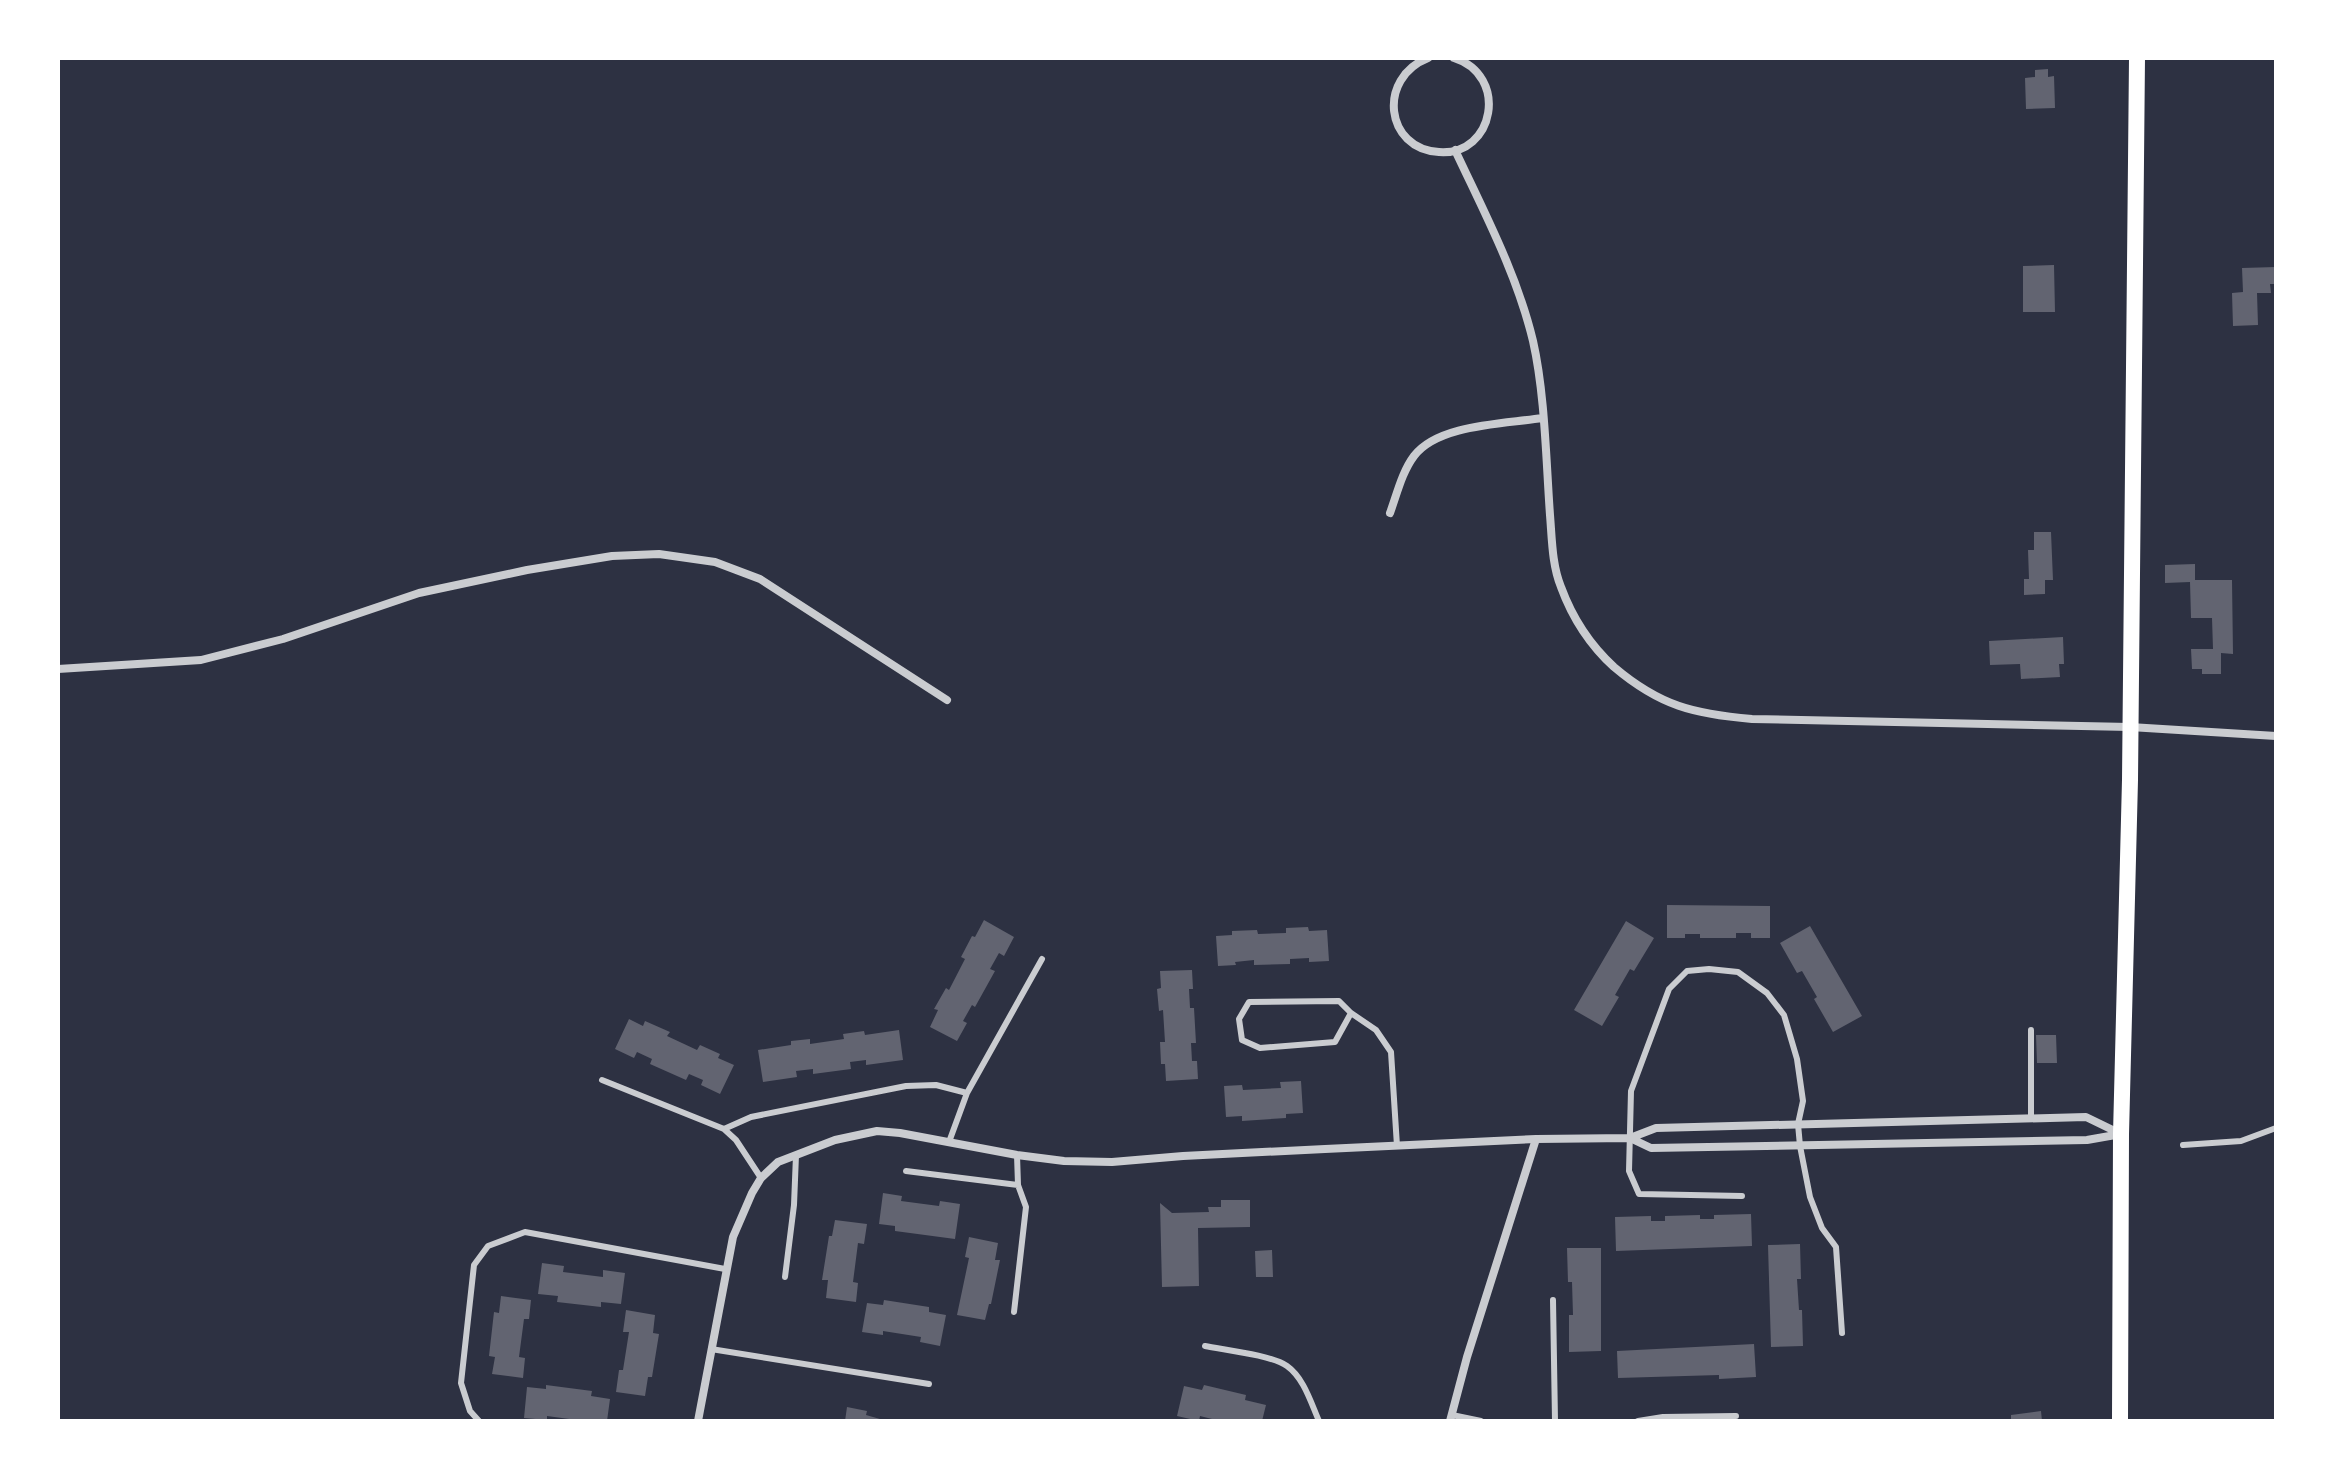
<svg xmlns="http://www.w3.org/2000/svg" width="2334" height="1479" viewBox="0 0 2334 1479" font-family="'Source Sans 3',sans-serif">
	<rect width="100%" height="100%" fill="#2d3142"/>
	<path fill="#626471" d="M 2048,69 L 2048,77 L 2054,76 L 2055,108 L 2026,109 L 2025,78 L 2035,77 L 2035,70 Z
		M 2054,265 L 2055,312 L 2023,312 L 2023,266 Z
		M 2276,267 L 2276,284 L 2270,284 L 2271,293 L 2257,293 L 2258,325 L 2233,326 L 2232,293 L 2243,292 L 2242,268 Z
		M 2034,532 L 2051,532 L 2053,580 L 2045,580 L 2045,594 L 2024,595 L 2024,579 L 2029,579 L 2028,550 L 2034,550 Z
		M 2195,564 L 2195,580 L 2232,580 L 2233,654 L 2221,653 L 2221,674 L 2202,674 L 2202,669 L 2192,669 L 2191,649 L 2213,649 L 2212,618 L 2191,618 L 2190,582 L 2165,583 L 2165,565 Z
		M 2063,637 L 2064,664 L 2059,664 L 2060,677 L 2021,679 L 2020,664 L 1990,665 L 1989,641 Z
		M 1667,905 L 1770,906 L 1770,938 L 1751,938 L 1751,933 L 1736,933 L 1736,938 L 1700,938 L 1700,934 L 1685,934 L 1685,938 L 1667,938 Z
		M 984,920 L 1014,937 L 1004,956 L 999,953 L 990,969 L 995,971 L 975,1007 L 972,1005 L 963,1021 L 967,1023 L 957,1041 L 930,1027 L 938,1010 L 934,1009 L 946,988 L 949,990 L 965,959 L 961,957 L 972,936 L 975,937 Z
		M 1626,921 L 1654,938 L 1634,971 L 1630,969 L 1615,995 L 1619,997 L 1602,1026 L 1574,1010 Z
		M 1810,926 L 1862,1016 L 1833,1032 L 1814,999 L 1817,997 L 1802,971 L 1797,973 L 1780,943 Z
		M 1308,927 L 1309,931 L 1327,930 L 1329,961 L 1309,962 L 1309,958 L 1290,959 L 1290,964 L 1254,965 L 1254,960 L 1235,962 L 1236,965 L 1218,966 L 1216,936 L 1232,935 L 1232,931 L 1257,930 L 1258,934 L 1286,933 L 1286,928 Z
		M 1192,970 L 1193,989 L 1189,989 L 1190,1008 L 1194,1008 L 1196,1043 L 1191,1043 L 1192,1061 L 1197,1061 L 1198,1079 L 1166,1081 L 1165,1064 L 1161,1064 L 1160,1042 L 1165,1042 L 1163,1010 L 1159,1011 L 1157,989 L 1161,988 L 1160,971 Z
		M 629,1019 L 643,1026 L 645,1021 L 670,1032 L 667,1036 L 697,1050 L 700,1045 L 720,1054 L 718,1058 L 734,1065 L 720,1094 L 701,1085 L 703,1080 L 689,1074 L 686,1080 L 650,1064 L 652,1059 L 637,1052 L 634,1058 L 615,1049 Z
		M 899,1030 L 903,1060 L 866,1065 L 866,1060 L 850,1062 L 851,1069 L 813,1074 L 813,1069 L 796,1071 L 797,1077 L 763,1082 L 758,1050 L 791,1045 L 791,1041 L 810,1039 L 810,1044 L 844,1039 L 843,1034 L 864,1031 L 865,1035 Z
		M 2036,1035 L 2056,1035 L 2057,1063 L 2037,1063 Z
		M 1301,1081 L 1303,1113 L 1286,1114 L 1286,1118 L 1242,1121 L 1242,1116 L 1226,1117 L 1224,1086 L 1242,1085 L 1243,1090 L 1281,1088 L 1280,1082 Z
		M 883,1193 L 902,1196 L 901,1201 L 939,1206 L 940,1201 L 960,1204 L 955,1239 L 895,1231 L 895,1226 L 879,1224 Z
		M 1221,1200 L 1250,1200 L 1250,1227 L 1198,1228 L 1199,1286 L 1162,1287 L 1160,1203 L 1172,1213 L 1209,1212 L 1208,1207 L 1221,1207 Z
		M 1751,1214 L 1752,1246 L 1616,1251 L 1615,1217 L 1651,1216 L 1651,1221 L 1665,1221 L 1665,1216 L 1700,1215 L 1700,1219 L 1714,1219 L 1714,1215 Z
		M 835,1220 L 867,1224 L 864,1244 L 858,1243 L 853,1282 L 858,1283 L 856,1302 L 826,1298 L 828,1280 L 822,1280 L 829,1236 L 832,1236 Z
		M 969,1237 L 998,1243 L 995,1260 L 1000,1260 L 991,1304 L 989,1304 L 985,1320 L 957,1315 L 969,1258 L 965,1257 Z
		M 1800,1244 L 1801,1279 L 1797,1279 L 1799,1310 L 1802,1310 L 1803,1346 L 1771,1347 L 1768,1245 Z
		M 1567,1248 L 1601,1248 L 1601,1351 L 1569,1352 L 1569,1315 L 1573,1315 L 1572,1282 L 1568,1282 Z
		M 1272,1250 L 1273,1277 L 1256,1277 L 1255,1251 Z
		M 542,1263 L 564,1266 L 563,1272 L 603,1277 L 603,1270 L 625,1273 L 621,1304 L 601,1302 L 601,1307 L 557,1302 L 558,1296 L 538,1294 Z
		M 501,1296 L 531,1300 L 529,1319 L 524,1319 L 519,1357 L 525,1358 L 523,1378 L 492,1374 L 495,1357 L 489,1356 L 494,1312 L 499,1313 Z
		M 884,1300 L 929,1307 L 929,1312 L 946,1315 L 940,1346 L 920,1342 L 921,1337 L 883,1331 L 883,1335 L 862,1332 L 867,1303 L 883,1305 Z
		M 626,1310 L 655,1315 L 653,1333 L 659,1334 L 652,1377 L 648,1377 L 645,1396 L 616,1392 L 619,1370 L 623,1370 L 629,1332 L 623,1332 Z
		M 1754,1344 L 1756,1377 L 1719,1379 L 1719,1375 L 1618,1378 L 1617,1351 Z
		M 546,1385 L 592,1391 L 591,1396 L 610,1399 L 607,1421 L 584,1421 L 547,1416 L 547,1420 L 524,1418 L 527,1387 L 546,1389 Z
		M 1204,1385 L 1246,1395 L 1245,1400 L 1266,1405 L 1262,1421 L 1220,1421 L 1200,1416 L 1199,1421 L 1177,1416 L 1184,1386 L 1202,1390 Z
		M 847,1407 L 867,1411 L 866,1415 L 887,1421 L 845,1421 Z
		M 2041,1411 L 2042,1421 L 2011,1421 L 2011,1415 Z"/>
	<g fill="none" stroke-linecap="round" stroke-linejoin="round">
		<path stroke="#caccd0" stroke-width="6" d="M 1351,1013 L 1335,1042 L 1260,1048 L 1242,1040 L 1239,1019 L 1249,1002 L 1339,1001 L 1351,1013 L 1376,1030 L 1391,1052 L 1397,1146
			M 2031,1030 L 2031,1119
			M 602,1080 L 724,1129 L 736,1140 L 761,1178
			M 724,1129 L 751,1117 L 906,1086 L 936,1085 L 967,1093
			M 949,1142 L 967,1093 L 1042,959
			M 2183,1145 L 2241,1141 L 2276,1128
			M 906,1171 L 1018,1185
			M 1742,1196 L 1639,1194 L 1629,1171 L 1631,1091 L 1669,989 L 1687,971 L 1709,969 L 1738,972 L 1767,993 L 1784,1015 L 1797,1059 L 1803,1101 L 1798,1124 L 1800,1146 L 1810,1197 L 1822,1228 L 1836,1247 L 1842,1333
			M 785,1277 L 794,1205 L 796,1155
			M 1553,1300 L 1555,1421
			M 1014,1312 L 1026,1207 L 1018,1185 L 1017,1155
			M 1205,1346 C 1225,1350 1271,1355 1287,1366 C 1304,1378 1311,1403 1319,1421
			M 711,1349 L 929,1384
			M 1452,1415 L 1481,1421
			M 479,1421 L 470,1411 L 461,1383 L 474,1265 L 488,1246 L 525,1232 L 725,1269
			M 1638,1421 L 1663,1417 L 1736,1416"/>
		<path stroke="#caccd0" stroke-width="8" d="M 1428,58 C 1377,78 1385,149 1439,152 C 1495,156 1509,75 1454,58
			M 1455,150 C 1484,212 1517,274 1533,341 C 1545,394 1546,460 1550,515 C 1552,539 1552,565 1561,587 C 1572,617 1591,646 1614,667 C 1660,706 1694,714 1752,719 L 2130,727 L 2276,736
			M 1390,513 C 1397,494 1402,472 1414,456 C 1438,424 1505,424 1542,418
			M 58,669 L 201,660 L 283,639 L 419,593 L 527,570 L 612,556 L 659,554 L 715,562 L 760,579 L 947,700
			M 1630,1138 L 1651,1148 L 2087,1140 L 2121,1134
			M 698,1421 L 733,1237 L 752,1193 L 761,1178 L 778,1162 L 835,1140 L 877,1131 L 900,1133 L 1017,1155 L 1064,1161 L 1112,1162 L 1183,1156 L 1325,1149 L 1536,1139 L 1630,1138 L 1656,1128 L 2086,1117 L 2121,1134
			M 1450,1421 L 1467,1357 L 1536,1139"/>
		<path stroke="#fff" stroke-width="16" d="M 2120,1421 L 2121,1134 L 2130,780 L 2137,58"/>
	</g>
	<rect width="2334" height="1479" fill="none" stroke="#ffffff" stroke-width="120"/>
</svg>
